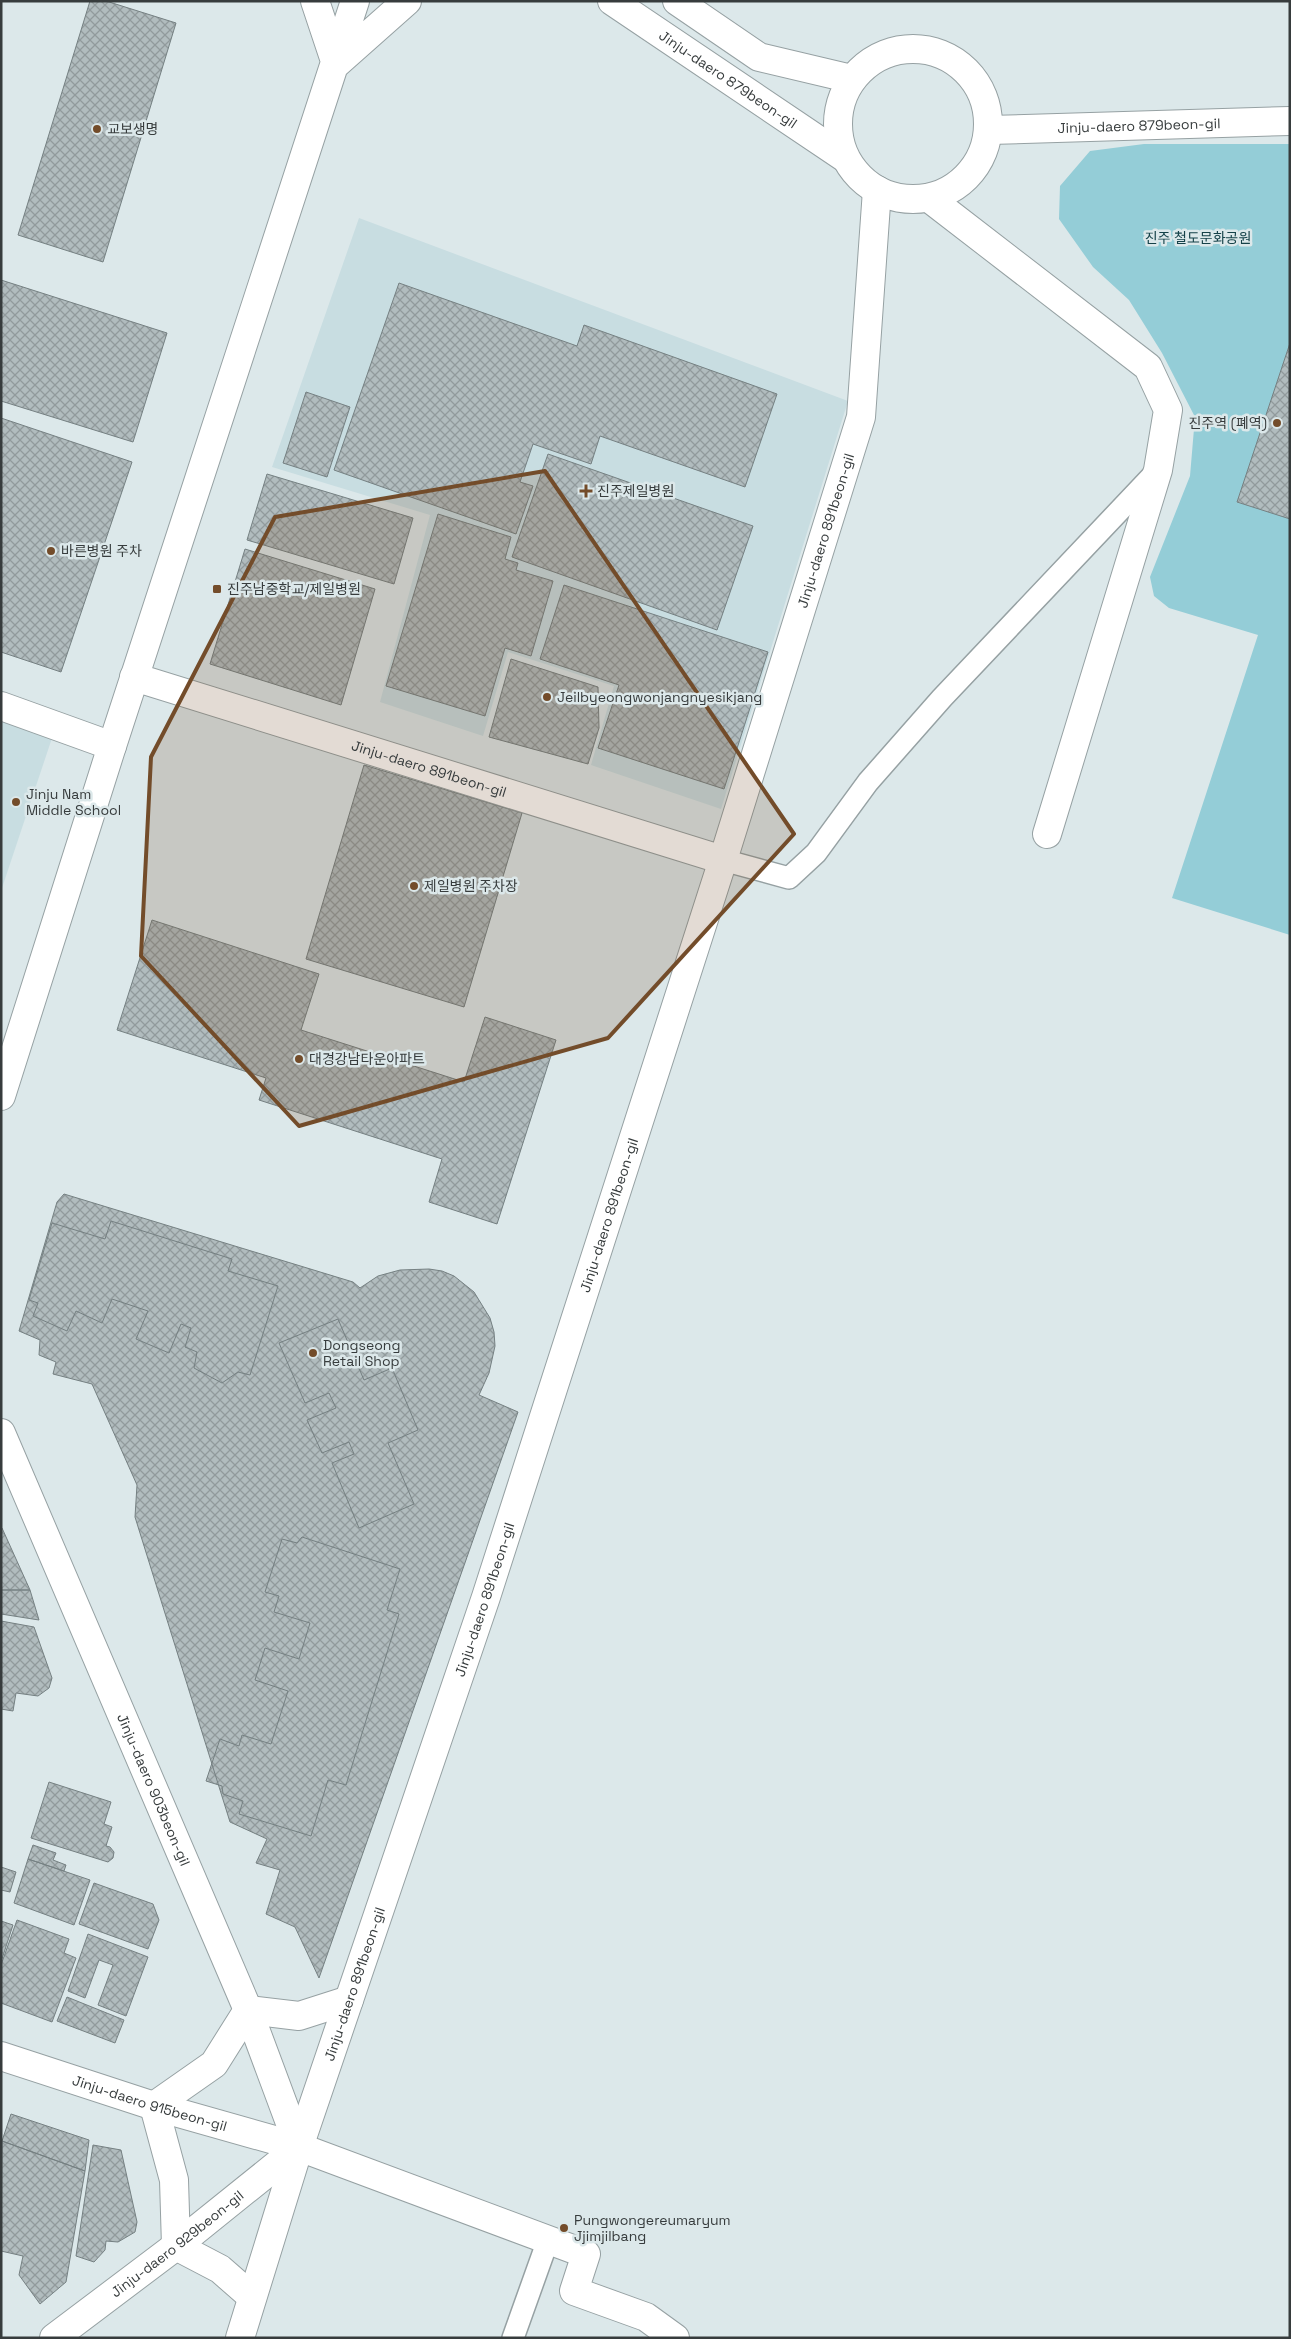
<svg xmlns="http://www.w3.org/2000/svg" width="1291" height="2339" viewBox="0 0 1291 2339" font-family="'Space Grotesk','Noto Sans KR',sans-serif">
	<defs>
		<pattern id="building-cross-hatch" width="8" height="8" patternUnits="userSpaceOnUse" patternTransform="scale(1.25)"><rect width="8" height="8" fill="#b1bcbe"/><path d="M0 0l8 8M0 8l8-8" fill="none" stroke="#919a9c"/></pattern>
	</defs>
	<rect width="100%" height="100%" fill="#dce8ea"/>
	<path fill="#c8dde1" d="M 359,218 L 848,401 L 721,809 L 591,765 L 614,686 L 508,652 L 483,736 L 380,702 L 430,515 L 272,467 Z
		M 1,694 L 60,714 L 1,891 Z"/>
	<path fill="#94cdd7" d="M 1144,144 L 1290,144 L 1290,935 L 1172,898 L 1258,635 L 1169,608 L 1154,596 L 1150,577 L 1190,476 L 1195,417 L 1162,353 L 1129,300 L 1093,267 L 1059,219 L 1060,186 L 1090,151 Z"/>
	<path fill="url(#building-cross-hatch)" stroke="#758082" d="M 90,1 L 106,1 L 176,23 L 103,262 L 18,235 Z
		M 1,280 L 167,333 L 133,442 L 1,401 Z
		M 399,283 L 577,346 L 584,325 L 777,394 L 745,487 L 600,436 L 591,464 L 533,444 L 520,482 L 533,486 L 516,534 L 334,470 Z
		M 1290,343 L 1290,519 L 1237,502 Z
		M 306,392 L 350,407 L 327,477 L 283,463 Z
		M 1,418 L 132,462 L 61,672 L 1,652 Z
		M 548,454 L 753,526 L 717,630 L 512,557 Z
		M 267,474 L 413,518 L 394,584 L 247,540 Z
		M 438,514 L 511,537 L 505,559 L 518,563 L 516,570 L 553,581 L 531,656 L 505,648 L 485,716 L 386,686 Z
		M 245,549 L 375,589 L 341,705 L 210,664 Z
		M 564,585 L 768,652 L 724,789 L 598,748 L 619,685 L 540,659 Z
		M 511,659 L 598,687 L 599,728 L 588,764 L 489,737 Z
		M 364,765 L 522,813 L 464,1007 L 306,959 Z
		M 152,920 L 319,974 L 301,1030 L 464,1082 L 485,1017 L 556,1040 L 497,1224 L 429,1202 L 442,1159 L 259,1100 L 266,1078 L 117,1030 Z
		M 64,1194 L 353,1282 L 360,1288 L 378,1276 L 400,1270 L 429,1269 L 442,1271 L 454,1276 L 474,1292 L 490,1318 L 494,1332 L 495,1346 L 489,1373 L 479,1395 L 518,1412 L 319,1978 L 295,1927 L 266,1914 L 280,1870 L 256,1863 L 267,1839 L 230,1822 L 135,1517 L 137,1485 L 92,1384 L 53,1374 L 56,1362 L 39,1355 L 40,1340 L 19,1331 L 57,1202 Z
		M 111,1221 L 232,1259 L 228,1271 L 278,1286 L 250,1375 L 238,1372 L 222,1383 L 194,1368 L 197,1352 L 185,1347 L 191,1328 L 181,1324 L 169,1353 L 136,1339 L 148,1311 L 112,1299 L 102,1323 L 76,1311 L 67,1331 L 33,1316 L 38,1303 L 29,1300 L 52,1223 L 105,1239 Z
		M 338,1319 L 364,1380 L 392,1368 L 418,1430 L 388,1443 L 414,1504 L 359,1528 L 332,1463 L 354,1454 L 349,1442 L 322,1453 L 307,1420 L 336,1408 L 329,1393 L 305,1403 L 279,1343 Z
		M 1,1528 L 2,1528 L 30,1590 L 1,1590 Z
		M 302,1537 L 400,1569 L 387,1610 L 399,1614 L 346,1785 L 328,1780 L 311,1836 L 239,1814 L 243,1801 L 223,1794 L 222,1786 L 206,1781 L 220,1739 L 239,1746 L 242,1735 L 271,1744 L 288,1691 L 255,1680 L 265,1648 L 299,1659 L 310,1623 L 274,1612 L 279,1596 L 265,1592 L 282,1539 L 297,1543 Z
		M 1,1590 L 30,1590 L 39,1620 L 1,1614 Z
		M 1,1621 L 34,1627 L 52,1678 L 49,1688 L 38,1696 L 16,1693 L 13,1711 L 1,1709 Z
		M 49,1782 L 111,1802 L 104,1824 L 112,1827 L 106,1846 L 110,1847 L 114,1852 L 113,1858 L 108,1862 L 31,1838 Z
		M 33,1845 L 56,1853 L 53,1860 L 66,1865 L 64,1871 L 28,1859 Z
		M 28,1859 L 90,1880 L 74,1925 L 14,1903 Z
		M 1,1867 L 16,1872 L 10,1892 L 1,1890 Z
		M 94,1883 L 153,1904 L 159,1920 L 148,1949 L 79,1924 Z
		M 17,1920 L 69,1939 L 64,1953 L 76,1958 L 52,2022 L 1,2003 L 1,1965 Z
		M 1,1921 L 13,1925 L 1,1962 Z
		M 88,1934 L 148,1957 L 126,2016 L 98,2005 L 113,1965 L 99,1960 L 85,1998 L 68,1991 Z
		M 67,1997 L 124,2020 L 115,2043 L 57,2021 Z
		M 11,2114 L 89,2140 L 85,2171 L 2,2141 Z
		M 2,2141 L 85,2171 L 66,2282 L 40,2304 L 19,2275 L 23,2256 L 1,2251 Z
		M 93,2145 L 121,2150 L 137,2222 L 135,2232 L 118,2242 L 106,2241 L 105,2250 L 94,2262 L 76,2256 Z"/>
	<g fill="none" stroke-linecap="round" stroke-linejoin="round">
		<g stroke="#96a1a3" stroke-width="24">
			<path id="service" d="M 723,860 L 789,878 L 816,853 L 868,782 L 942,698 L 1156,472
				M 513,2338 L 548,2240"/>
		</g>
		<g stroke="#96a1a3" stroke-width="30">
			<g id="minor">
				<path id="s1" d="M 612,1 L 845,158"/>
				<path d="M 677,1 L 759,57 L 852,79"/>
				<circle cx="913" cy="124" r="75"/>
				<path id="s2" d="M 989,130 L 1290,121"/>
				<path d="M 929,198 L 1148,367 L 1168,410 L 1158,470 L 1047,834"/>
				<path id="s3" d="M 134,677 L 723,860"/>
				<path d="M 1,706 L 112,746"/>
				<path id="s4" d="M 1,1433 L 248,2010 L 299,2147"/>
				<path id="s5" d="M 1,2056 L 154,2106 L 299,2147 L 586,2254 L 574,2291 L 646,2317 L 675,2338"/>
				<path d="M 252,2297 L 220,2269 L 176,2246 L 174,2180 L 154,2106 L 214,2064 L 248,2010 L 299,2016 L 349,2000"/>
				<path id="s6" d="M 54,2338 L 176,2246 L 299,2147"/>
				<path id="s7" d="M 240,2338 L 299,2147 L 486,1597 L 723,860 L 861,417 L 877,190"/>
			</g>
		</g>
		<g stroke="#96a1a3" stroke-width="30">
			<path id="tertiary" d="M 315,1 L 336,64 L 407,1
				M 1,1096 L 112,746 L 355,1"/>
		</g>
		<use href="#service" stroke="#fff" stroke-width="21"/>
		<use href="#minor" stroke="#fff" stroke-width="28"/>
		<use href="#tertiary" stroke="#fff" stroke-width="28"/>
	</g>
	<path fill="#734c2a" fill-opacity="0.2" stroke="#734c2a" stroke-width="4" stroke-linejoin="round" d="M 545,471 L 794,834 L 608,1038 L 299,1126 L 141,956 L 151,757 L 275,517 Z"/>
	<g fill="#734c2a" stroke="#dce8ea" stroke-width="2">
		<circle cx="97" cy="129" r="5"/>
		<circle cx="1277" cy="423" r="5"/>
		<path d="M583.5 483.5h5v5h5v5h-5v5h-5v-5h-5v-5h5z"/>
		<circle cx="51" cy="551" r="5"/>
		<rect x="212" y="584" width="10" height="10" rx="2.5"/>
		<circle cx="547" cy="697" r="5"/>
		<circle cx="16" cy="802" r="5"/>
		<circle cx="414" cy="886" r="5"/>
		<circle cx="299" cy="1059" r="5"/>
		<circle cx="313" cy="1353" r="5"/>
		<circle cx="564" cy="2228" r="5"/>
	</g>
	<g text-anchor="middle" stroke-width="5" stroke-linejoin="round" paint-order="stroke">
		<g font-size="14" fill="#373c3d" stroke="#dce8ea">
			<text dy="5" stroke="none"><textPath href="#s1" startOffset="140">Jinju-daero 879beon-gil</textPath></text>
			<text dy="5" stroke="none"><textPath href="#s2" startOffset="150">Jinju-daero 879beon-gil</textPath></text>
			<text dy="5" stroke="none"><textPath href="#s7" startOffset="1900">Jinju-daero 891beon-gil</textPath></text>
			<text dy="5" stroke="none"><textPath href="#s3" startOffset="309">Jinju-daero 891beon-gil</textPath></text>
			<text dy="5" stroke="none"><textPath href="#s7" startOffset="1182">Jinju-daero 891beon-gil</textPath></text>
			<text dy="5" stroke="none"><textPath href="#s7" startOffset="778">Jinju-daero 891beon-gil</textPath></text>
			<text dy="5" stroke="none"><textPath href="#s4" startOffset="388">Jinju-daero 903beon-gil</textPath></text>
			<text dy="5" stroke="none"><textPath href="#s7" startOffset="372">Jinju-daero 891beon-gil</textPath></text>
			<text dy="5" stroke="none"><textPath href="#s5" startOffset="156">Jinju-daero 915beon-gil</textPath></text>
			<text dy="5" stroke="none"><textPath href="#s6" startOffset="155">Jinju-daero 929beon-gil</textPath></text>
		</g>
		<g font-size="14" fill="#373c3d" stroke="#dce8ea" text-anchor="start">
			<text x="107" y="134">교보생명</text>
			<text x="1267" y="428" text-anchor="end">진주역 (폐역)</text>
			<text x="597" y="496">진주제일병원</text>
			<text x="61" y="556">바른병원 주차</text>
			<text x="227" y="594">진주남중학교/제일병원</text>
			<text x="557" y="702">Jeilbyeongwonjangnyesikjang</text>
			<text x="26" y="799">Jinju Nam<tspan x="26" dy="16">Middle School</tspan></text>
			<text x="424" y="891">제일병원 주차장</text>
			<text x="309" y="1064">대경강남타운아파트</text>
			<text x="323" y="1350">Dongseong<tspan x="323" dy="16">Retail Shop</tspan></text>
			<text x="574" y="2225">Pungwongereumaryum<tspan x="574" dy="16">Jjimjilbang</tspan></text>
		</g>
		<g font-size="14" fill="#154249" stroke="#dce8ea">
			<text x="1198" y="243">진주 철도문화공원</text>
		</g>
	</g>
	<rect width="1291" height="2339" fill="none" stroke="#373c3d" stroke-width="5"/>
</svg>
